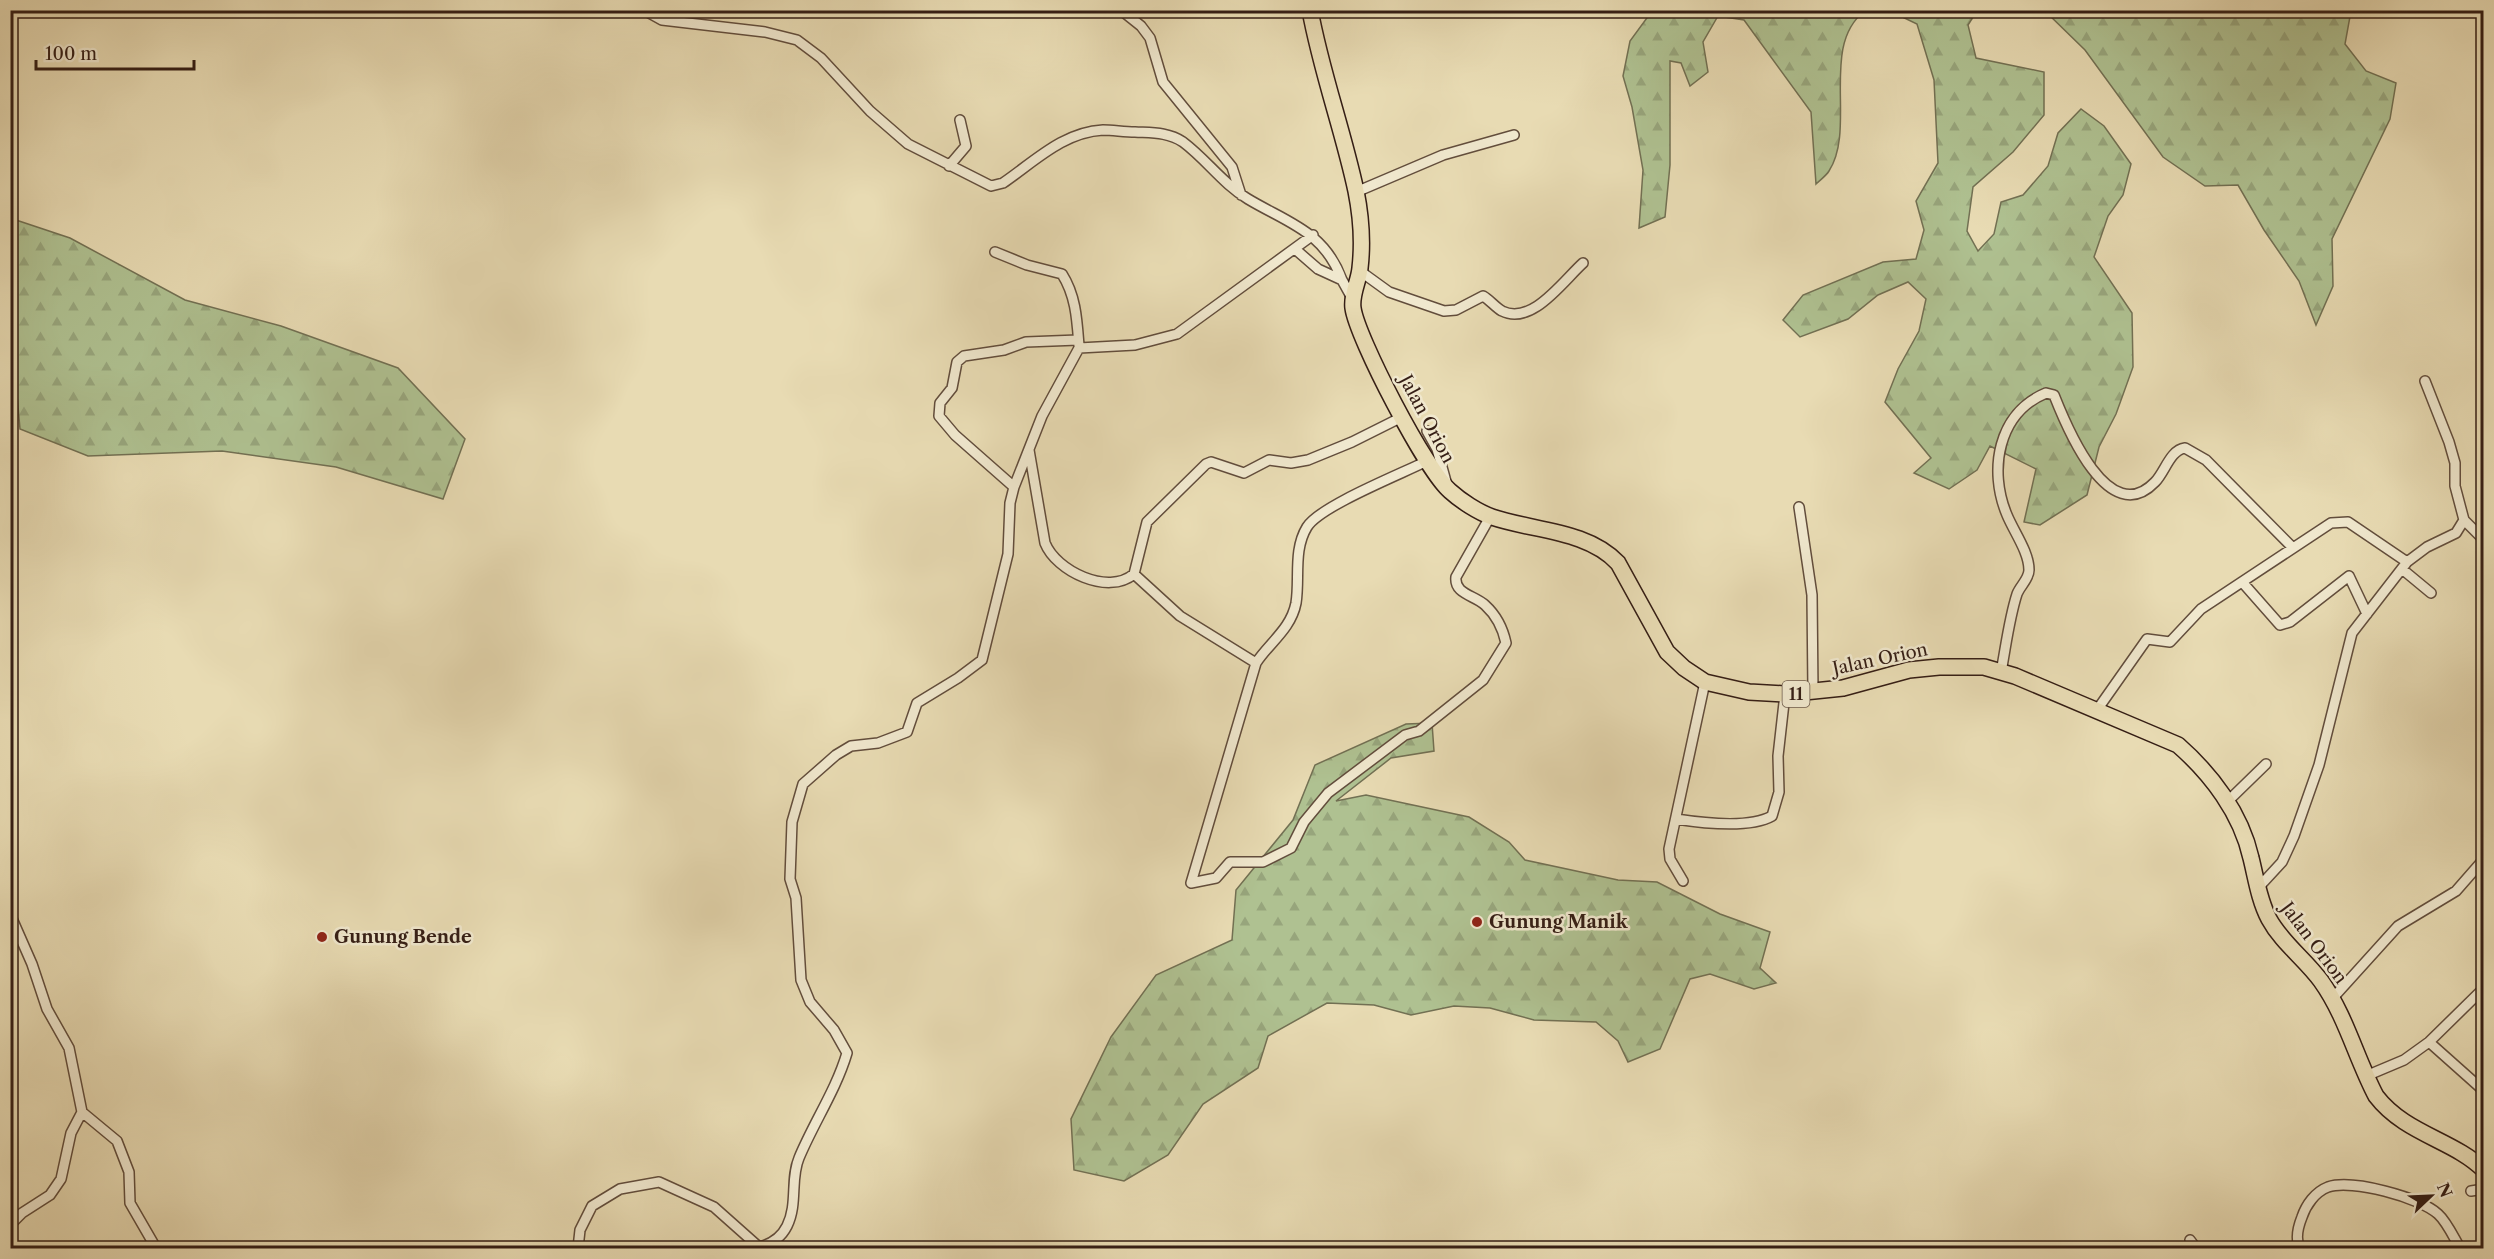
<svg xmlns="http://www.w3.org/2000/svg" width="2494" height="1259" viewBox="0 0 2494 1259" font-family="'Libre Caslon Text',serif">
	<defs>
		<pattern id="forest-firs" width="22" height="20" patternUnits="userSpaceOnUse" patternTransform="scale(1.5)"><rect width="22" height="20" fill="#afc191"/><path d="M5 1l3.5 6h-7zM16 11l3.5 6h-7z" fill="#97a57c"/></pattern>
	</defs>
	<rect width="100%" height="100%" fill="#e8dbb3"/>
	<filter id="stains"><feTurbulence type="fractalNoise" baseFrequency=".00333" numOctaves="4"/><feColorMatrix values="0 0 0 0 .2 0 0 0 0 .09 0 0 0 0 .02 0 0 0 .5 -.17"/></filter>
	<radialGradient id="worn" r=".72"><stop offset=".6" stop-color="#630" stop-opacity="0"/><stop offset="1" stop-color="#630" stop-opacity=".3"/></radialGradient>
	<path fill="url(#forest-firs)" stroke="#727053" stroke-width="1.5" d="M 1652,11 L 1865,11 C 1819,45 1857,128 1829,171 C 1826,176 1820,180 1816,184 L 1811,112 L 1744,20 L 1718,16 L 1703,42 L 1708,72 L 1690,86 L 1681,63 L 1670,61 L 1670,165 L 1665,217 L 1639,228 L 1643,170 L 1632,107 L 1623,76 L 1630,41 Z
		M 1890,11 L 1977,11 L 1968,25 L 1976,58 L 2044,72 L 2044,115 L 2013,152 L 1973,187 L 1967,231 L 1978,251 L 1994,234 L 2001,202 L 2023,195 L 2048,166 L 2058,133 L 2081,109 L 2104,126 L 2131,164 L 2123,195 L 2108,216 L 2094,257 L 2132,313 L 2133,367 L 2116,414 L 2099,447 L 2087,495 L 2040,525 L 2024,522 L 2036,469 L 1990,446 L 1977,470 L 1949,489 L 1914,473 L 1931,458 L 1885,402 L 1898,369 L 1919,331 L 1926,299 L 1908,282 L 1878,295 L 1848,319 L 1800,337 L 1783,320 L 1803,295 L 1883,262 L 1916,259 L 1924,230 L 1916,201 L 1938,163 L 1934,80 L 1917,24 Z
		M 2045,11 L 2351,11 L 2345,44 L 2366,71 L 2396,83 L 2390,119 L 2332,239 L 2333,286 L 2316,325 L 2299,281 L 2264,230 L 2238,185 L 2205,186 L 2163,157 L 2085,50 Z
		M 10,218 L 70,238 L 185,300 L 281,326 L 398,368 L 465,439 L 443,499 L 336,467 L 222,451 L 88,456 L 20,429 L 10,317 Z
		M 1432,723 L 1434,751 L 1391,758 L 1336,801 L 1366,795 L 1469,817 L 1509,842 L 1525,860 L 1618,880 L 1657,882 L 1720,914 L 1770,932 L 1760,968 L 1776,983 L 1754,989 L 1710,974 L 1690,979 L 1660,1049 L 1628,1062 L 1618,1041 L 1596,1022 L 1534,1020 L 1490,1008 L 1454,1006 L 1411,1015 L 1374,1005 L 1327,1003 L 1268,1036 L 1258,1068 L 1203,1104 L 1168,1155 L 1124,1181 L 1074,1170 L 1071,1119 L 1111,1037 L 1156,975 L 1232,940 L 1236,890 L 1293,820 L 1315,765 L 1406,724 Z"/>
	<g fill="none" stroke-linecap="round" stroke-linejoin="round">
		<g stroke="#624d3c" stroke-width="12">
			<path id="minor" d="M 644,10 L 662,20 L 765,32 L 797,40 L 821,58 L 870,111 L 908,144 L 991,186 L 1003,183 C 1034,162 1063,132 1103,130 C 1113,130 1124,132 1135,132 C 1152,133 1168,132 1183,142 C 1207,160 1223,184 1248,199 C 1288,223 1324,231 1342,280
				M 1121,10 L 1141,26 L 1150,38 L 1163,82 L 1232,167 L 1241,195
				M 949,166 L 966,146 L 960,120
				M 1356,192 L 1443,155 L 1514,135
				M 1295,249 L 1318,269 L 1342,280 L 1352,298
				M 995,252 L 1027,265 L 1062,274 C 1076,296 1077,320 1079,346
				M 1360,271 L 1389,292 L 1444,311 L 1456,310 L 1483,296 C 1490,300 1495,307 1502,311 C 1532,326 1563,281 1583,263
				M 2425,381 L 2449,442 L 2455,463 L 2455,486 L 2464,520 L 2484,540
				M 1427,431 L 1437,449 L 1447,485
				M 1029,450 L 1045,543 C 1056,571 1108,596 1134,574 L 1147,522 L 1206,464 L 1211,462 L 1244,473 L 1269,460 L 1291,463 L 1308,460 L 1352,442 L 1402,417
				M 1427,461 C 1401,474 1320,506 1307,527 C 1293,550 1300,578 1296,603 C 1291,629 1269,643 1256,663 L 1191,883 L 1216,878 L 1230,862 L 1263,862 L 1291,848 L 1304,822 L 1328,793 L 1405,735 L 1419,731 L 1483,680 L 1506,643 C 1503,629 1496,615 1485,605 C 1474,595 1454,594 1456,577 L 1490,517
				M 1014,487 L 955,435 L 939,416 L 940,403 L 952,388 L 957,362 L 964,356 L 1004,350 L 1026,342 L 1078,340
				M 1799,507 L 1812,595 L 1813,692
				M 2402,569 L 2431,593
				M 1134,574 L 1180,616 L 1256,663
				M 2243,583 L 2280,625 L 2290,622 L 2349,576 L 2367,614
				M 2001,672 C 2006,646 2009,619 2017,594 C 2020,586 2029,579 2029,570 C 2029,552 2014,532 2007,515 C 1988,470 1998,413 2046,393 L 2054,395 C 2067,428 2109,530 2155,482 C 2165,472 2170,450 2185,448 L 2206,460 L 2293,548
				M 2097,710 L 2147,639 L 2170,642 L 2201,609 L 2331,523 L 2348,522 L 2407,562
				M 2227,802 L 2266,764
				M 1676,819 C 1702,823 1749,829 1772,816 L 1779,792 L 1778,756 L 1785,694
				M 1683,881 L 1670,859 L 1669,849 L 1705,682
				M 2258,888 L 2282,862 L 2294,836 L 2319,765 L 2352,633 L 2407,562 L 2427,547 L 2456,533 L 2464,520
				M 10,914 L 32,964 L 47,1009 L 69,1048 L 82,1112 L 117,1141 L 129,1172 L 130,1203 L 156,1248
				M 2332,999 L 2398,926 L 2456,891 L 2484,859
				M 2429,1042 L 2484,1091
				M 2366,1076 L 2404,1060 L 2429,1042 L 2484,988
				M 2471,1191 L 2484,1189
				M 10,1225 L 22,1213 L 50,1195 L 61,1179 L 71,1133 L 82,1112
				M 2190,1240 L 2196,1248
				M 578,1248 L 580,1230 L 592,1206 L 620,1189 L 659,1182 L 714,1207 L 759,1247 C 772,1244 781,1238 787,1226 C 798,1204 790,1179 799,1158 C 814,1122 836,1090 847,1053 L 834,1030 L 810,1002 L 801,980 L 796,898 L 790,879 L 792,822 L 803,784 L 836,755 L 851,746 L 878,743 L 907,732 L 917,703 L 958,678 L 982,660 L 1008,554 L 1010,503 L 1014,487 L 1042,416 L 1079,348 L 1135,345 L 1177,334 L 1313,235
				M 2300,1248 C 2295,1239 2298,1227 2302,1217 C 2306,1205 2315,1192 2328,1187 C 2352,1179 2419,1197 2438,1214 C 2447,1222 2454,1238 2460,1248"/>
		</g>
		<g stroke="#351e15" stroke-width="18">
			<path id="trunk" d="M 1310,10 C 1321,71 1343,130 1356,191 C 1361,216 1363,242 1360,268 C 1359,281 1351,294 1353,308 C 1357,338 1427,472 1450,491 C 1461,501 1478,512 1492,517 C 1533,531 1587,530 1618,563 L 1667,652 L 1684,668 L 1705,682 L 1749,692 L 1785,694 L 1843,688 L 1909,670 L 1939,667 L 1984,667 L 2015,676 L 2178,745 C 2211,774 2241,813 2251,858 C 2256,878 2259,900 2269,919 C 2282,943 2305,959 2321,981 C 2346,1016 2356,1058 2376,1096 C 2405,1134 2454,1140 2484,1170"/>
		</g>
		<use href="#minor" stroke="#f0e8ce" stroke-width="9"/>
		<use href="#trunk" stroke="#e8dbb3" stroke-width="15"/>
	</g>
	<g fill="#8f2418" stroke="#f0e8ce" stroke-width="2">
		<circle cx="1477" cy="922" r="6"/>
		<circle cx="322" cy="937" r="6"/>
	</g>
	<g text-anchor="middle" stroke-width="5" stroke-linejoin="round" paint-order="stroke">
		<rect fill="#f0e8ce" stroke="#6d5b4c" stroke-width="1.5" x="1782.5" y="681" width="27" height="26" rx="4.5"/>
		<g font-size="16" font-weight="bold" fill="#351e15">
			<text x="1796" y="700">11</text>
		</g>
		<g font-size="18" fill="#351e15" stroke="#f0e8ce">
			<text transform="translate(1427 419) rotate(62)" y="6">Jalan Orion</text>
			<text transform="translate(1880 659) rotate(-12)" y="6">Jalan Orion</text>
			<text transform="translate(2314 943) rotate(53)" y="6">Jalan Orion</text>
		</g>
		<g font-size="18" font-weight="bold" fill="#351e15" stroke="#f0e8ce" text-anchor="start">
			<text x="1489" y="928">Gunung Manik</text>
			<text x="334" y="943">Gunung Bende</text>
		</g>
	</g>
	<rect width="2494" height="1259" fill="none" stroke="#e8dbb3" stroke-width="36"/>
	<rect x="12" y="12" width="2470" height="1235" fill="none" stroke="#351e15" stroke-width="3"/>
	<rect x="18" y="18" width="2458" height="1223" fill="none" stroke="#351e15" stroke-width="1.5"/>
	<g transform="translate(2431 1196) rotate(67)" stroke="#f0e8ce" stroke-width="4.5" paint-order="stroke">
	<path d="M0-4.5L10 22L0 15L-10 22Z" fill="#351e15"/>
	<text y="-9" font-size="16" font-weight="bold" text-anchor="middle" fill="#351e15">N</text>
	</g>
	<path d="M36 60v9h158v-9" fill="none" stroke="#351e15" stroke-width="3"/>
	<text x="45" y="60" font-size="18" fill="#351e15" stroke="#f0e8ce" stroke-width="4.5" paint-order="stroke">100 m</text>
	<rect width="100%" height="100%" filter="url(#stains)"/>
	<rect width="100%" height="100%" fill="url(#worn)"/>
</svg>
